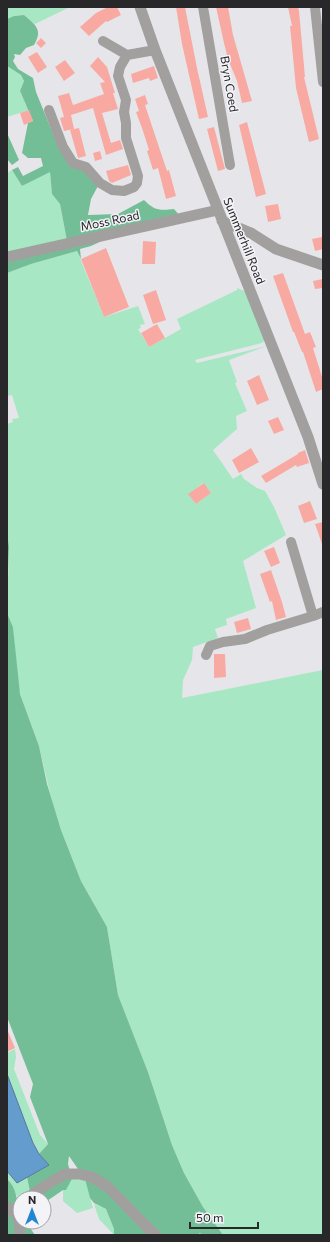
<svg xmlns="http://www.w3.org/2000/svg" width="330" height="1242" viewBox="0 0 330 1242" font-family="Commissioner,sans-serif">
	<rect width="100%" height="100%" fill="#e6e6ea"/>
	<path fill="#a7e7c3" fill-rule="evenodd" d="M 7,7 L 39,8 L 70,7 L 35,24 L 24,15 L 14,16 L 7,19 Z
		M 7,66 L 21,75 L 24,81 L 20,91 L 26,105 L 29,110 L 7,117 Z
		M 12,170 L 22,186 L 50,171 L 52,194 L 60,204 L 67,241 L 7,253 L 7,173 Z
		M 77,251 L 104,317 L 138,306 L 145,324 L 140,325 L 141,328 L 138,329 L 149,347 L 181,329 L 177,319 L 237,290 L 237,288 L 247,292 L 266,339 L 262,343 L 195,360 L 197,363 L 267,346 L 229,360 L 237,382 L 235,383 L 247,411 L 236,416 L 237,429 L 213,450 L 233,479 L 241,474 L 244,479 L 257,488 L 265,491 L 274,507 L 286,535 L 243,561 L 256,608 L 226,619 L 227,625 L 215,629 L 218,638 L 193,647 L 192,660 L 183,680 L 182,698 L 323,670 L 323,1235 L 223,1235 L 203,1207 L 184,1173 L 172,1145 L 148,1072 L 118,995 L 107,927 L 81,881 L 61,830 L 52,802 L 39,746 L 20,694 L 18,684 L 13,627 L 7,613 L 9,547 L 7,530 L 7,424 L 13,422 L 12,419 L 19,418 L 12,395 L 7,396 L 7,273 L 31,264 ZM 203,483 L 211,493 L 196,504 L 189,494 Z
		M 15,1049 L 16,1057 L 14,1069 L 40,1135 L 48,1144 L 39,1154 L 33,1143 L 7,1074 L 7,1053 Z
		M 7,1171 L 17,1183 L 27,1177 L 30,1192 L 18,1198 L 7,1179 Z
		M 72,1179 L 85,1179 L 93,1208 L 77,1213 L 63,1201 L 63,1190 L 66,1190 Z
		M 94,1204 L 106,1209 L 114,1229 L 114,1235 L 99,1219 Z"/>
	<path fill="#74be97" d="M 24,15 C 36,25 43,30 34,45 L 26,48 L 20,55 L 14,54 L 15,57 L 13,61 L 18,69 L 33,78 L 36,92 L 56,141 L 86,171 L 98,186 L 91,199 L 88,215 L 118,214 L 144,200 C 154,210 159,211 174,209 L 180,216 L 67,241 L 60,204 L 52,194 L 50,172 L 22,186 L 12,170 L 18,167 L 23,176 L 43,166 L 41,158 L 28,158 L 22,153 L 28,123 L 33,121 L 20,91 L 24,81 L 21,75 L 7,66 L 7,19 L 14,16 Z
		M 7,133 L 19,160 L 12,165 L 7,159 Z
		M 104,240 L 91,246 L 80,249 L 81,259 L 77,251 L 31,264 L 7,273 L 7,261 Z
		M 7,530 L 9,547 L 7,593 Z
		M 7,613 L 13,627 L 20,694 L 39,746 L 47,784 L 61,830 L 81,881 L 107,927 L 118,995 L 148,1072 L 172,1145 L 184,1173 L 203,1207 L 223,1235 L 204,1235 L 199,1233 L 200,1235 L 114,1235 L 114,1229 L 106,1209 L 94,1203 L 90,1198 L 85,1179 L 69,1156 L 68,1164 L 72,1179 L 66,1190 L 63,1190 L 44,1203 L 44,1198 L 33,1198 L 30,1192 L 27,1177 L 49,1165 L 39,1154 L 48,1144 L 30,1097 L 33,1084 L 7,1017 Z
		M 7,1179 C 19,1190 17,1207 20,1222 L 26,1222 L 35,1235 L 7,1235 Z"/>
	<path fill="#659cce" stroke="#53799d" d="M 7,1074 L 33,1143 L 39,1154 L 49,1165 L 17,1183 L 7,1171 Z"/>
	<path fill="#f8aaa2" d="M 108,7 L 117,7 L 121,15 L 107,22 L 106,21 L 89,36 L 80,27 L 96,13 Z
		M 176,7 L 185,7 L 197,68 L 208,117 L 199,119 L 182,44 Z
		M 216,7 L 228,7 L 233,35 L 252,101 L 242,103 L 237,81 L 228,59 L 224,43 Z
		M 288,7 L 298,7 L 299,11 L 305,77 L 304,77 L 319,139 L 309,142 L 296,88 L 290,26 L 292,26 Z
		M 41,38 L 46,43 L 41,48 L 36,43 Z
		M 37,52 L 47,67 L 38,73 L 28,57 Z
		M 98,57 L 107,67 L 115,93 L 113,93 L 118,109 L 102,113 L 111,143 L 120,140 L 123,149 L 106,155 L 93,108 L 71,115 L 74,129 L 64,131 L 60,118 L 64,117 L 58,96 L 69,93 L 73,105 L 104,94 L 100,83 L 105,82 L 90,66 Z
		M 65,60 L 75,73 L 64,81 L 55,67 Z
		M 154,66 L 158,78 L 150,81 L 149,78 L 133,83 L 131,74 Z
		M 145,95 L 148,104 L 145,105 L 167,171 L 169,170 L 176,196 L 166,199 L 158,168 L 153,170 L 147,151 L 149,150 L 143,131 L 136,112 L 139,111 L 135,99 Z
		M 29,110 L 33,121 L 24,125 L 20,113 Z
		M 247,122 L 266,194 L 256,197 L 239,125 Z
		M 214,127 L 225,169 L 218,171 L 207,129 Z
		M 79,128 L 86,156 L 78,158 L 70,130 Z
		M 100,151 L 102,159 L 95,161 L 93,153 Z
		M 128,165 L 131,175 L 112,183 L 109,181 L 106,171 Z
		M 278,204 L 281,219 L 268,222 L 265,206 Z
		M 322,237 L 323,249 L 315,251 L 312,239 Z
		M 143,241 L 156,242 L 155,264 L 142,264 Z
		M 106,248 L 129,307 L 104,317 L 81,259 Z
		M 283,273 L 305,334 L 310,332 L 316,347 L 313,348 L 323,380 L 323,389 L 316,392 L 303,352 L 302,352 L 294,332 L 293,332 L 273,276 Z
		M 323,279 L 323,288 L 315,289 L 313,281 Z
		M 156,290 L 166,320 L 153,324 L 143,295 Z
		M 157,324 L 165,338 L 149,347 L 141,333 Z
		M 259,375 L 269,400 L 257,405 L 247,381 Z
		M 278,417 L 284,430 L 274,434 L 268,421 Z
		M 251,448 L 259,462 L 239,473 L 232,460 Z
		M 305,450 L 309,463 L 297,467 L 296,465 L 266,483 L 261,476 L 298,454 L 298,453 Z
		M 204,483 L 211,493 L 196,504 L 188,494 Z
		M 310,501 L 317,519 L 304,523 L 298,506 Z
		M 323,522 L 323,544 L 322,544 L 315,524 Z
		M 274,547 L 280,563 L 271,567 L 264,551 Z
		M 271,570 L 282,602 L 286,617 L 276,620 L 272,601 L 270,602 L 260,574 Z
		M 248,618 L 251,629 L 237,633 L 234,622 Z
		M 214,654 L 225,654 L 226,677 L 214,678 Z
		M 7,1029 L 15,1048 L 7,1052 Z"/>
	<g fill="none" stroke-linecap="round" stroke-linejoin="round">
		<path stroke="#a2a09f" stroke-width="10" d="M 203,7 L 230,165
			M 315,7 L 323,82
			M 103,41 L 127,55 L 155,50
			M 49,110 L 63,147 L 73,163 L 86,167 L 100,183 L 112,190 L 124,191 L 134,187 L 137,183 L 138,176 L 126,138 L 126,123 L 124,112 L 126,100 L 118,76 L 120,67 L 127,55
			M 291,542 L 313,616 L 323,612
			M 206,655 L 210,646 L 223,642 L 245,639 L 267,630 L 313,616
			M 7,1206 L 19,1219"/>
		<path stroke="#a2a09f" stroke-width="11" d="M 140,7 L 155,50 L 308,437 L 323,484
			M 222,221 L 251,233 L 276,249 L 323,265
			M 7,257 L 218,210
			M 28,1198 L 43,1187 L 65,1174 L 79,1174 L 92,1177 L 108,1187 L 150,1230 L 156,1235
			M 20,1209 L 19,1219 L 20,1235"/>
	</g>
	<g text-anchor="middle" stroke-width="3" stroke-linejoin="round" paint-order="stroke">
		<g font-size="12" fill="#28282a" stroke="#f3f3f8">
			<text transform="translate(229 84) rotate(80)" y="4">Bryn Coed</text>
			<text transform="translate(110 221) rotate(-12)" y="4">Moss Road</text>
			<text transform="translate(244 241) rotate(68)" y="4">Summerhill Road</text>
		</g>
	</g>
	<rect width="330" height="1242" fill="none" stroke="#28282a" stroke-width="16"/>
	<g transform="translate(32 1210)"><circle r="19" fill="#f3f3f8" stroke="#a2a2a6"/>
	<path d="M0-3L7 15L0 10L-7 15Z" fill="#2285d0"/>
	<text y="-6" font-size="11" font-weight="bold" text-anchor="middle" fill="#28282a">N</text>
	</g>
	<path d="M190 1222v6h68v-6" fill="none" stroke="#28282a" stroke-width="2"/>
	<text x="196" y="1222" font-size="12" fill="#28282a" stroke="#f3f3f8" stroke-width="3" paint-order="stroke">50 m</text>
</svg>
